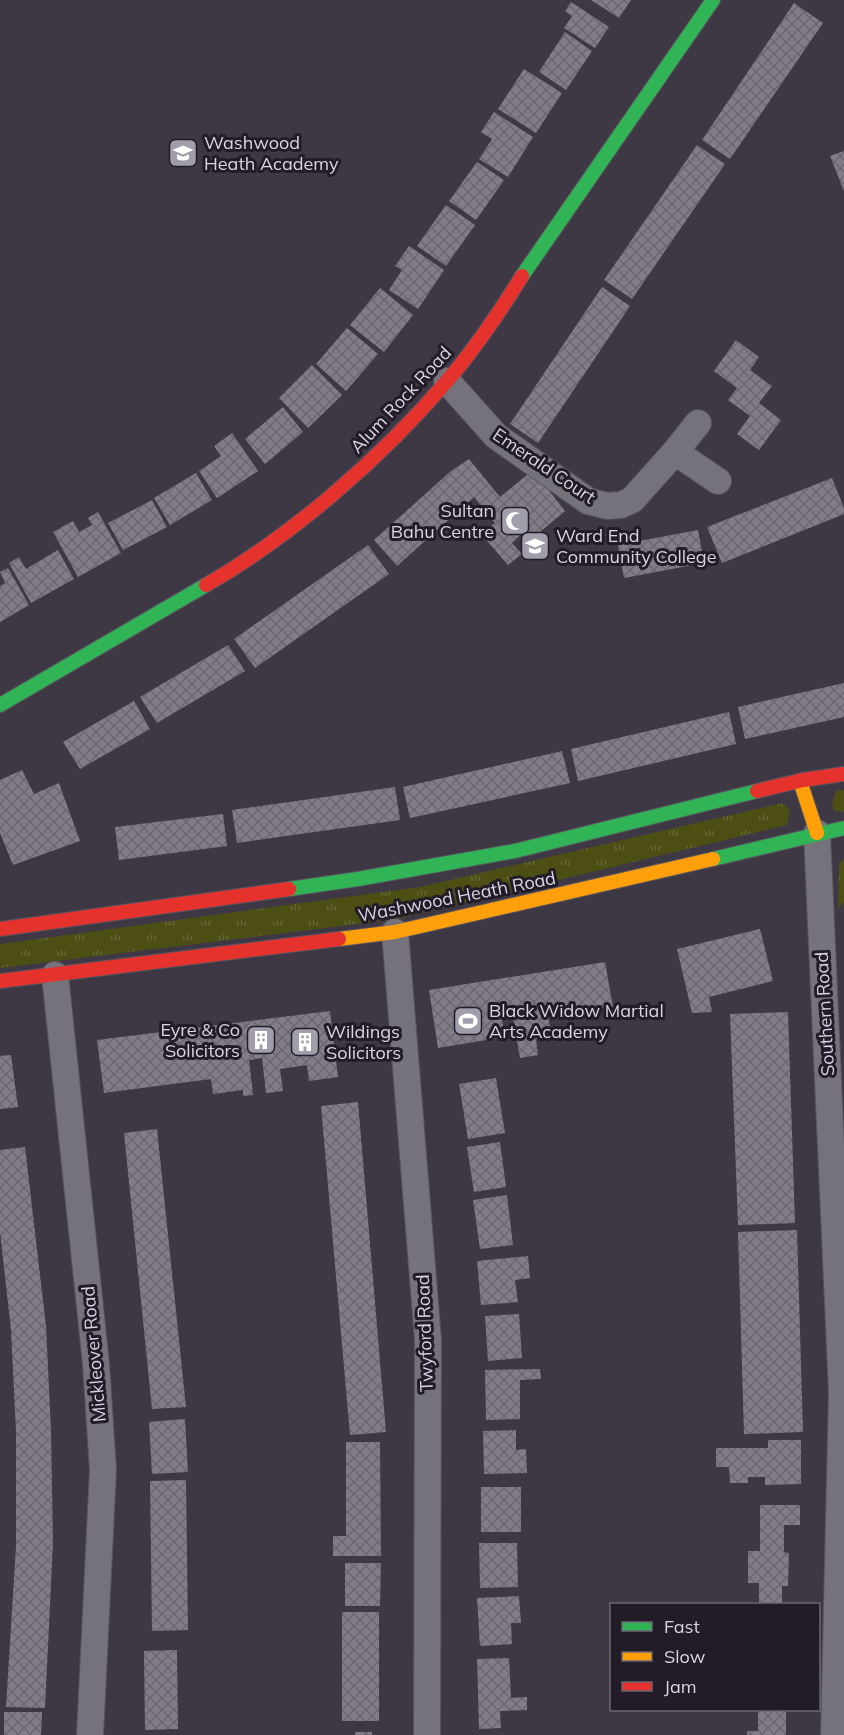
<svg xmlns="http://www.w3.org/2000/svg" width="844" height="1735" viewBox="0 0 844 1735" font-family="Mulish,sans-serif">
	<defs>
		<pattern id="grass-tufts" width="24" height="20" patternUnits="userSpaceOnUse" patternTransform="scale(1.5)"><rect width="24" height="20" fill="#4d4e14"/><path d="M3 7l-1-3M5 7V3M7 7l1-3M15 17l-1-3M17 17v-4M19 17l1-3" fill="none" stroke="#666736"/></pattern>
		<pattern id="building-cross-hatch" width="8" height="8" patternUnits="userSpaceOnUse" patternTransform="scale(1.5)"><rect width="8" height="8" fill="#817c88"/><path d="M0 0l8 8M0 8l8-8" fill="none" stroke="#6b6770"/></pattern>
	</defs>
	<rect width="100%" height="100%" fill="#3d3844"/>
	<path fill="url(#grass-tufts)" d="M 844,790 L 844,812 L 834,811 L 832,803 L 836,791 Z
		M 782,803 L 790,810 L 787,825 L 397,919 L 0,968 L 0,944 L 420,887 Z
		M 844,859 L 844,902 L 838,908 L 839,864 Z"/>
	<path fill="url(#building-cross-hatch)" d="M 591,0 L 631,0 L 619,18 Z
		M 571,2 L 609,27 L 595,48 L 564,28 L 572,16 L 565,11 Z
		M 794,3 L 823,23 L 730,159 L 702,140 Z
		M 565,32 L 592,51 L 566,90 L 539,72 Z
		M 524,69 L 562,93 L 536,133 L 498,109 Z
		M 494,112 L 533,137 L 508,177 L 479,159 L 492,139 L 481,132 Z
		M 697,145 L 725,164 L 632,299 L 604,280 Z
		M 844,151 L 844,191 L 830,156 Z
		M 477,162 L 504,180 L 476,220 L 449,201 Z
		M 446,205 L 475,225 L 446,266 L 417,246 Z
		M 409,246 L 444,270 L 418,309 L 389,290 L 402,270 L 395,266 Z
		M 602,287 L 630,306 L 538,443 L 510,424 Z
		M 380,288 L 413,315 L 384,352 L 350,325 Z
		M 347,328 L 378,354 L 346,391 L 316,364 Z
		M 736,340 L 759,357 L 750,370 L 772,386 L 759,403 L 781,420 L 759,450 L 737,434 L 750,416 L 728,400 L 737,388 L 714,371 Z
		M 312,365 L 342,395 L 308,428 L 279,398 Z
		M 283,407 L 303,432 L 265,464 L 245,439 Z
		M 232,433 L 258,471 L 217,498 L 199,471 L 221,456 L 214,446 Z
		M 469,459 L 500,497 L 533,470 L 565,511 L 534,537 L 526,530 L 512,543 L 522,554 L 508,565 L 481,534 L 495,523 L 474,497 L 397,566 L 374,540 L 451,471 Z
		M 196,473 L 212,500 L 170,525 L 154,498 Z
		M 832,478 L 844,508 L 844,514 L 722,563 L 707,527 Z
		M 152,500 L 167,527 L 123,550 L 108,523 Z
		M 98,512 L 121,553 L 78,577 L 53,532 L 73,521 L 79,532 L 92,525 L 88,518 Z
		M 698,530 L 704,563 L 624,578 L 618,545 Z
		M 368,545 L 389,574 L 255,668 L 234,639 Z
		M 58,550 L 74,579 L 31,603 L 9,563 L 19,557 L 26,569 Z
		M 8,568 L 29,605 L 0,622 L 0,586 L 5,583 L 0,572 Z
		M 228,645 L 245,671 L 157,723 L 140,697 Z
		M 844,683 L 844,717 L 745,739 L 738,707 Z
		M 134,701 L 150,729 L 80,769 L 63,742 Z
		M 729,712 L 736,744 L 578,781 L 571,749 Z
		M 562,751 L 570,783 L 410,818 L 403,787 Z
		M 22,770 L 34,794 L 59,783 L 80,841 L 13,865 L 0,833 L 0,780 Z
		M 395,787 L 400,820 L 237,843 L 232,810 Z
		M 223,814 L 227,846 L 119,860 L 115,827 Z
		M 760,929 L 773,981 L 709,997 L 712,1012 L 692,1013 L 677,949 Z
		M 605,962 L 613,1007 L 599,1009 L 600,1014 L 567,1020 L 565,1008 L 547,1011 L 552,1037 L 536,1039 L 538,1055 L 520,1058 L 513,1018 L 502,1019 L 505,1037 L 438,1048 L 429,990 Z
		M 330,1011 L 338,1077 L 309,1081 L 307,1065 L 280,1069 L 283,1091 L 266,1093 L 262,1058 L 249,1060 L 253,1095 L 243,1096 L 243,1090 L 213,1094 L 211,1079 L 104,1093 L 97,1040 Z
		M 788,1012 L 795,1223 L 738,1225 L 730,1014 Z
		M 11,1055 L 18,1107 L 0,1109 L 0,1056 Z
		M 496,1078 L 505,1133 L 468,1139 L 459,1084 Z
		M 358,1102 L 386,1432 L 350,1435 L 321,1106 Z
		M 157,1129 L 186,1407 L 152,1409 L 124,1133 Z
		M 500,1142 L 506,1187 L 474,1192 L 467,1147 Z
		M 25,1147 L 46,1326 L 51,1430 L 53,1543 L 45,1708 L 6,1707 L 16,1546 L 16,1432 L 11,1330 L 0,1232 L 0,1150 Z
		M 507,1195 L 513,1245 L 480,1249 L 473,1200 Z
		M 797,1230 L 803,1432 L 744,1434 L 738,1232 Z
		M 528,1256 L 530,1278 L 515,1280 L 518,1302 L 481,1305 L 477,1261 Z
		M 519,1314 L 522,1358 L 488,1361 L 485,1316 Z
		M 540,1369 L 541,1379 L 520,1380 L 520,1419 L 486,1420 L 485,1370 Z
		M 185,1419 L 188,1472 L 152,1474 L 149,1422 Z
		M 516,1430 L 516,1450 L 526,1449 L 527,1473 L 484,1474 L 483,1431 Z
		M 768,1440 L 801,1440 L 801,1484 L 765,1485 L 765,1477 L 748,1477 L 748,1483 L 730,1483 L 729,1467 L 716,1467 L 716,1448 L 768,1448 Z
		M 346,1442 L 380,1442 L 381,1556 L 333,1556 L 333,1536 L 346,1536 Z
		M 186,1480 L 188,1630 L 152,1631 L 150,1481 Z
		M 481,1487 L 521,1487 L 521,1532 L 481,1532 Z
		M 760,1505 L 800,1505 L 800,1525 L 784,1525 L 784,1552 L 789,1553 L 788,1586 L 782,1586 L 782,1604 L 759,1604 L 759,1583 L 748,1583 L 748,1551 L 760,1551 Z
		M 479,1543 L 517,1543 L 518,1587 L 480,1588 Z
		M 345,1563 L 381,1563 L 380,1606 L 345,1606 Z
		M 519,1596 L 521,1623 L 511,1623 L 512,1644 L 480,1646 L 477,1598 Z
		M 342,1612 L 379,1612 L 379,1721 L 342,1721 Z
		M 177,1650 L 178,1729 L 145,1730 L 144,1651 Z
		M 509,1658 L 511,1698 L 527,1697 L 527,1710 L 500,1711 L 501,1728 L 479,1729 L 477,1659 Z
		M 758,1710 L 786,1710 L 786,1735 L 747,1735 L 747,1731 L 758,1731 Z
		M 4,1712 L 42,1712 L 41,1735 L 4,1735 Z
		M 355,1732 L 372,1732 L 372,1735 L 355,1735 Z"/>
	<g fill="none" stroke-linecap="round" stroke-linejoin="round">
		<g stroke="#58545f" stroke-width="28">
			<path id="street" d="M 447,381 L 496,436 L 588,501 L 607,506 L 621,505 L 632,500 L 675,452 L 698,423
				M 675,452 L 718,481
				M 817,833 L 842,1393 L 834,1735
				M 395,932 L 428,1340 L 427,1735
				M 55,975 L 96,1364 L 103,1470 L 90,1735"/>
		</g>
		<g stroke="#58545f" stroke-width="16">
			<path id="fast" d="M 522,276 L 713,0
				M 0,705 L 206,585
				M 713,859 L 844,828
				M 289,889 L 358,879 L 515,851 L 757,791"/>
		</g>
		<g stroke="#58545f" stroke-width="16">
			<path id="slow" d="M 800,781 L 817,833
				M 339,939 L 395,932 L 713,859"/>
		</g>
		<g stroke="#58545f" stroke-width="16">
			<path id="jam" d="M 206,585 C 293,535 382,457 447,381 C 475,349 499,313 522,276
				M 757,791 L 803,780 L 844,774
				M 0,929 L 289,889
				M 0,981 L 339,939"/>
		</g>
		<use href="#street" stroke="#75727b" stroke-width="26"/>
		<use href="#fast" stroke="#30b455" stroke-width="14"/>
		<use href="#slow" stroke="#ff9f0a" stroke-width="14"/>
		<use href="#jam" stroke="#e5322d" stroke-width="14"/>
	</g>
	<defs>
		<g id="school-square" transform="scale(1.5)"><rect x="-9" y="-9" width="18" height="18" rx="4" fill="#a29dab" stroke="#211c27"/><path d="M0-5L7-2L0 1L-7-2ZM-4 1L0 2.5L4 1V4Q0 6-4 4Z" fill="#fff"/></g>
		<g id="mosque-square" transform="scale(1.5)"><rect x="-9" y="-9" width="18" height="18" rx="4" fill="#a29dab" stroke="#211c27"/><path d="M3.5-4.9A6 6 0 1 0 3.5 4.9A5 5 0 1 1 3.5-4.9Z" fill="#fff"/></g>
		<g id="stadium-square" transform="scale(1.5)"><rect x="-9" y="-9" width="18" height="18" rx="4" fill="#a29dab" stroke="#211c27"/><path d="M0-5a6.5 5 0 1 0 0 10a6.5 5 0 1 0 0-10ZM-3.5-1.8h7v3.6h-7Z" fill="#fff"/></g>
		<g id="building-square" transform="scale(1.5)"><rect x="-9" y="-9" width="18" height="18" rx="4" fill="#a29dab" stroke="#211c27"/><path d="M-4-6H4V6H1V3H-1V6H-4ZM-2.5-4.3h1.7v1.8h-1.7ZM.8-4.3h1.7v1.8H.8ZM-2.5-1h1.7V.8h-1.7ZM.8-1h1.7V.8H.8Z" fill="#fff"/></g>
	</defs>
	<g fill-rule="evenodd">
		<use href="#school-square" x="183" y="153"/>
		<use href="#mosque-square" x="515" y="521"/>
		<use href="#school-square" x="535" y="546"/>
		<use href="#stadium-square" x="468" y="1021"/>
		<use href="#building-square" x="261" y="1040"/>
		<use href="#building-square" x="305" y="1042"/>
	</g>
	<g text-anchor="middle" stroke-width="6" stroke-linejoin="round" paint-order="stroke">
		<g font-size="18" fill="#d9d4e3" stroke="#211c27" text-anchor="start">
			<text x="204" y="149">Washwood<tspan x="204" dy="21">Heath Academy</tspan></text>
			<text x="494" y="517" text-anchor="end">Sultan<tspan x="494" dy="21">Bahu Centre</tspan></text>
			<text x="556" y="542">Ward End<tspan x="556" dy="21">Community College</tspan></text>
			<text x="489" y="1017">Black Widow Martial<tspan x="489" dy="21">Arts Academy</tspan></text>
			<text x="240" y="1036" text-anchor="end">Eyre &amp; Co<tspan x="240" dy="21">Solicitors</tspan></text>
			<text x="326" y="1038">Wildings<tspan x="326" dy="21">Solicitors</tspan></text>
		</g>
		<g font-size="18" fill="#d9d4e3" stroke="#211c27">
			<text transform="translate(401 400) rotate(-47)" y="6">Alum Rock Road</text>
			<text transform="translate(544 466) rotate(34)" y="6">Emerald Court</text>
			<text transform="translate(457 897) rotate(-11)" y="6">Washwood Heath Road</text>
			<text transform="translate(825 1014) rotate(-93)" y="6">Southern Road</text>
			<text transform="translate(425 1333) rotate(-92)" y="6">Twyford Road</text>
			<text transform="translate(94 1354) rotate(-95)" y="6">Mickleover Road</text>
		</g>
	</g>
	<rect x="610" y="1603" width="210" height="108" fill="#211c27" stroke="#6b6672" stroke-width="1.5"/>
	<rect x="622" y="1622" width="30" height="9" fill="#30b455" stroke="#6b6672" stroke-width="1.5"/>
	<text x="664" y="1633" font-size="18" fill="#d9d4e3">Fast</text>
	<rect x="622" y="1652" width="30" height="9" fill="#ff9f0a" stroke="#6b6672" stroke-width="1.5"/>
	<text x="664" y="1663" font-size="18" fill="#d9d4e3">Slow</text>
	<rect x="622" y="1682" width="30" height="9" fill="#e5322d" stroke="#6b6672" stroke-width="1.5"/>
	<text x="664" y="1693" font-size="18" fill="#d9d4e3">Jam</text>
</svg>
